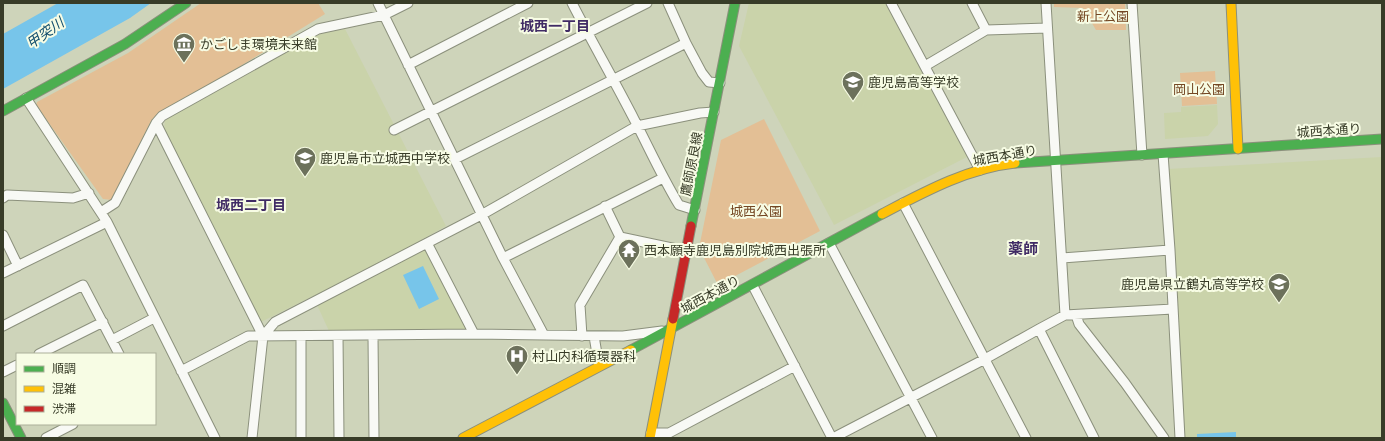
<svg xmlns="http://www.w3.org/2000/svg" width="1385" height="441" viewBox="0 0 1385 441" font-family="'Exo 2','Noto Sans JP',sans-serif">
	<rect width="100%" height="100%" fill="#ced4ba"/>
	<path fill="#cad3aa" d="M 749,3 L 885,3 L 967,157 L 834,225 L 739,46 Z
		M 345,29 L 446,226 L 421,240 L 466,326 L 464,330 L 329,331 L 313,296 L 261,322 L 164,130 L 165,120 L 320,34 Z
		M 1217,105 L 1218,124 L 1208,136 L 1165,139 L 1164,113 L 1181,112 L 1181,107 Z
		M 1382,157 L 1382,438 L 1183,438 L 1168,169 Z"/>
	<path fill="#e3bf95" d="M 201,3 L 318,3 L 325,14 L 151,121 L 112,200 L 103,199 L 36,105 L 37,102 L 128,53 Z
		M 1054,3 L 1125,3 L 1126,30 L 1096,30 L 1083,8 L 1054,7 Z
		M 1215,71 L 1217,104 L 1182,106 L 1180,73 Z
		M 764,119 L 820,231 L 718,285 L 699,248 L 721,140 Z"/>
	<path fill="#77c5ea" d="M 58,3 L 151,3 L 130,18 L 3,89 L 3,34 Z
		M 423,266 L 439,299 L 419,309 L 403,275 Z
		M 1236,432 L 1236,438 L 1197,438 L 1197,434 Z"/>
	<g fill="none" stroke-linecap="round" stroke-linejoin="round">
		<g stroke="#8b907c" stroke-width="11">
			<path id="street" d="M 378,3 L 503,258 L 544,335
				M 572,3 C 592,42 614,80 634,119 C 649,148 662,177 679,205 L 695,210
				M 668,3 L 686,43 L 702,73 L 709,82 L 720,83
				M 891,3 L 980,170
				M 972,3 L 986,30 L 1047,28
				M 1046,3 L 1065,315
				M 1132,3 L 1142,155
				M 408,65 L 528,3
				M 925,66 L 986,30
				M 26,98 L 107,222 L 215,438
				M 156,123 L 263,336 L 252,438
				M 394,130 L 647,3
				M 1163,154 L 1170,250 L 1180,438
				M 455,159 L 686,43
				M 3,198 L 7,195 L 73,198 L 89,193
				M 903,203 L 1026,438
				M 605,206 L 620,237 L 686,251
				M 101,212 L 115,203 L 156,123 L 162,116 L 318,29 L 384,15 L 408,3
				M 3,235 L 18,266
				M 427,243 L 474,334
				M 829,243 L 932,438
				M 503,258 L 663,178
				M 1062,258 L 1170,250
				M 3,273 L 107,222
				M 753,286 L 832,438
				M 1076,315 L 1079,324 L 1125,383 L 1164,438
				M 3,326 L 83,285 L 119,354
				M 1039,329 L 1094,438
				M 263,336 L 275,322 L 483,214 L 637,126 L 700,113 L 714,112
				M 338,336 L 339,438
				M 373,336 L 374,438
				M 582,336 L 580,305 L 620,237
				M 594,336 L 599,366
				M 112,340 L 154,318
				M 39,354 L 103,322
				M 181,371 L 248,336 L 474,334 L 623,336 L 662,331
				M 3,372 L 17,365
				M 651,433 L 669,433 L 795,366
				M 46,438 L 73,424
				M 301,438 L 301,336
				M 833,438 L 985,359 L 1039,329 L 1065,315 L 1173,309"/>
		</g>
		<g stroke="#8b907c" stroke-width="11">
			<path id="fast" d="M 3,111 L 125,44 L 186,3
				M 1015,163 L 1382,139
				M 691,226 L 735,3
				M 631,350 L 882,214
				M 3,403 L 21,438"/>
		</g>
		<g stroke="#8b907c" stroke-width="11">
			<path id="slow" d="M 1231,3 L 1238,149
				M 882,214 C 924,192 968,168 1015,163
				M 463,438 L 631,350
				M 650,438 L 673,319"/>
		</g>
		<g stroke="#8b907c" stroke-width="11">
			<path id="jam" d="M 673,319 L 691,226"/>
		</g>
		<use href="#street" stroke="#f8f9f5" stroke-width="9"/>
		<use href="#fast" stroke="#4caf50" stroke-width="9"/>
		<use href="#slow" stroke="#ffc107" stroke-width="9"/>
		<use href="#jam" stroke="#c62828" stroke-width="9"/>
	</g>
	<defs>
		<g id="museum-pin" transform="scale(1.15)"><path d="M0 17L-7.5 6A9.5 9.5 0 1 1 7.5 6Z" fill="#6c715b" stroke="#f7fce4"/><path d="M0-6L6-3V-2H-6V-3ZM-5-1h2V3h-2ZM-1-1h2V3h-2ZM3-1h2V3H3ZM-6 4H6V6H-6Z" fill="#fff"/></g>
		<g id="school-pin" transform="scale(1.15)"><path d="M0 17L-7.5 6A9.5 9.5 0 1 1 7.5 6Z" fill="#6c715b" stroke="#f7fce4"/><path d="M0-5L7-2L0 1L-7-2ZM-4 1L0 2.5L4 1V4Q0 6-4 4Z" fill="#fff"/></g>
		<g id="temple-pin" transform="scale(1.15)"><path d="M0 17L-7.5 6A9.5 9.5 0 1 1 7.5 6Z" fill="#6c715b" stroke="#f7fce4"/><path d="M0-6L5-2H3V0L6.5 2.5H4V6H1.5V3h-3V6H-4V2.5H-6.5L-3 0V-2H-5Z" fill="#fff"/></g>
		<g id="hospital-pin" transform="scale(1.15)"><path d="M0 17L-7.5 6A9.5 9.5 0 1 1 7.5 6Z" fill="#6c715b" stroke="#f7fce4"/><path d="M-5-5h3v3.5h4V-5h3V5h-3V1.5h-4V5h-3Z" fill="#fff"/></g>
	</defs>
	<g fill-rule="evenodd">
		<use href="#museum-pin" x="184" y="44"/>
		<use href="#school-pin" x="853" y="82"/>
		<use href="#school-pin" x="305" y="158"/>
		<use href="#temple-pin" x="629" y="250"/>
		<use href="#school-pin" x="1279" y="284"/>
		<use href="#hospital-pin" x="517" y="356"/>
	</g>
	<g text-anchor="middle" stroke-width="4" stroke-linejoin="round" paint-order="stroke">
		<g font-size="13" fill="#744723" stroke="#f7fce4">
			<text x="1103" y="21">新上公園</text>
			<text x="1199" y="94">岡山公園</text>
			<text x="756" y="216">城西公園</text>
		</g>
		<g font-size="13" fill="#383c28" stroke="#f7fce4" text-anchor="start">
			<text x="200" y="49">かごしま環境未来館</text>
			<text x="868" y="87">鹿児島高等学校</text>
			<text x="320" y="163">鹿児島市立城西中学校</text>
			<text x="644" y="255">西本願寺鹿児島別院城西出張所</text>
			<text x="1264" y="289" text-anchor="end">鹿児島県立鶴丸高等学校</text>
			<text x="532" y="361">村山内科循環器科</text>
		</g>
		<g font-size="13" fill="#383c28" stroke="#f7fce4">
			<text transform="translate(1329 130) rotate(-4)" y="5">城西本通り</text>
			<text transform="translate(1005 155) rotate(-10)" y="5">城西本通り</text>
			<text transform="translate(691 164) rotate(-79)" y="5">鷹師原良線</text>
			<text transform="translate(710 294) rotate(-28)" y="5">城西本通り</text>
		</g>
		<g font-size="14" font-weight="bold" fill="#402b65" stroke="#f7fce4">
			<text x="555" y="31">城西一丁目</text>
			<text x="251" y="210">城西二丁目</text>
		</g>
		<g font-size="14" font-style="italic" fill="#114d6c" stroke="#f7fce4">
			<text transform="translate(45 33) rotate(-35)" y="5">甲突川</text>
		</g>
		<g font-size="15" font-weight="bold" fill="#402b65" stroke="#f7fce4">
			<text x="1023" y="254">薬師</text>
		</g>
	</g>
	<rect width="1385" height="441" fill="none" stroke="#383c28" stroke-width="8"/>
	<rect x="16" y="353" width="140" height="72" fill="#f7fce4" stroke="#abaf99"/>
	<rect x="24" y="366" width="20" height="6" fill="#4caf50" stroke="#abaf99"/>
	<text x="52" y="373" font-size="12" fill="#383c28">順調</text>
	<rect x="24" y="386" width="20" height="6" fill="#ffc107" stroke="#abaf99"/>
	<text x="52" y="393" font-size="12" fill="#383c28">混雑</text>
	<rect x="24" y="406" width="20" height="6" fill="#c62828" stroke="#abaf99"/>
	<text x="52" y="413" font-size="12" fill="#383c28">渋滞</text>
</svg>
